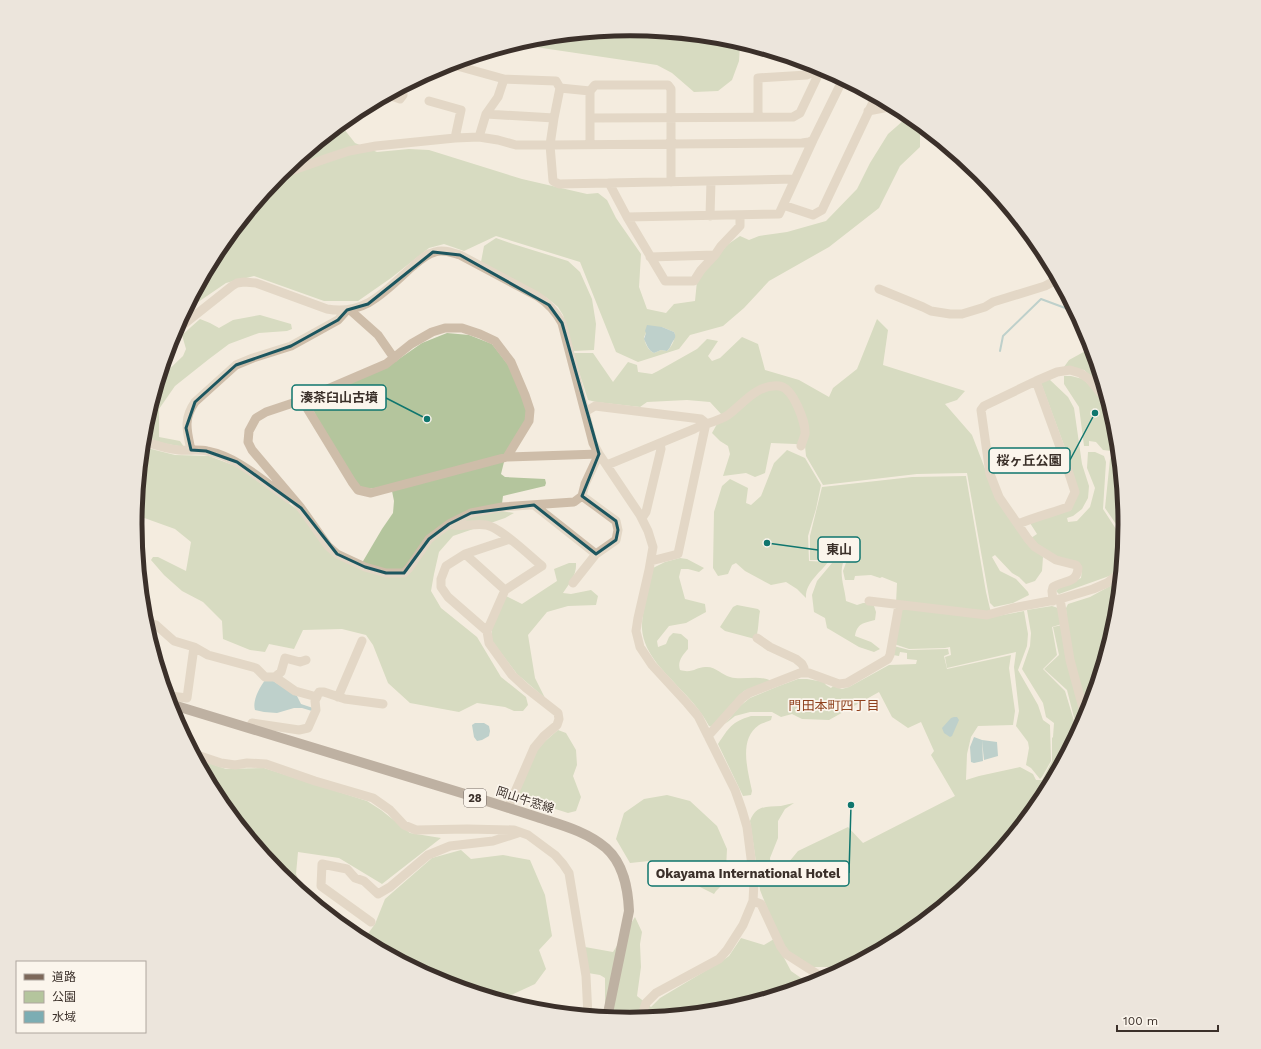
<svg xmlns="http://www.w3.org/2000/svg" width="1261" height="1049" viewBox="0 0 1261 1049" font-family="'Work Sans','Noto Sans JP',sans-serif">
	<rect width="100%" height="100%" fill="#f4ecdf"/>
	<path fill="#b4c59d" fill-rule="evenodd" d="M 631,29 L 727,39 L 739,42 L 740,45 L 739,61 L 732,80 L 718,91 L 694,92 L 672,73 L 657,65 L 515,44 L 534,38 Z
		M 912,118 L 920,124 L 920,147 L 900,166 L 879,208 L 829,247 L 769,281 L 744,308 L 723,326 L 690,335 L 679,349 L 638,362 L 616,352 L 580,262 L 496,236 L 464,251 L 444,244 L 429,248 L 391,278 L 358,301 L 324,301 L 254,276 L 226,283 L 185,311 L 219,249 L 280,174 L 335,129 L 344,129 L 355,143 L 377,152 L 409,149 L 429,150 L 522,179 L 587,194 L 598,193 L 607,200 L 616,218 L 641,254 L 639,287 L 647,309 L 666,313 L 674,304 L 695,301 L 697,281 L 727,245 L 740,236 L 749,240 L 759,236 L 787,232 L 826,221 L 857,189 L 870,163 L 888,134 L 904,120 ZM 662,327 L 674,332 C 677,337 671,348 667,351 L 661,350 L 654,353 C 648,350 645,344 644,337 L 646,333 Z
		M 496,238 L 513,244 L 568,261 L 580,272 L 592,299 L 596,324 L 594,350 L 573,351 L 563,315 L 558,307 L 547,298 L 481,262 L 484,246 Z
		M 260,315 L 291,324 L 292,329 L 287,331 L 259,333 L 229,344 L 209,359 L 175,386 L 159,409 L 159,437 L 180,441 L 184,447 L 150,441 L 150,425 L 146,422 L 159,379 L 183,356 L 186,349 L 182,335 L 200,319 L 210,323 L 219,328 L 233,320 Z
		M 877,319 L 888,330 L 883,365 L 965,391 L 957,400 L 945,404 L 972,435 L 989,479 L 1043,557 L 1042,571 L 1035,581 L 1026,584 L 1019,577 L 1012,573 L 995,555 L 992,557 L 1000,571 L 1016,579 L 1028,592 L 1029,595 L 1013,603 L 994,607 L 990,603 L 967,473 L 917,474 L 823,485 L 806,456 L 805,446 L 795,444 L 771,443 L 765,473 L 755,477 L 746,473 L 723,476 L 730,454 L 728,446 L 720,441 L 712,433 L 722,415 L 710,402 L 687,400 L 647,402 L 640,407 L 596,402 L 588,400 L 573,353 L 593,353 L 613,382 L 628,362 L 637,365 L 638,372 L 652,374 L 658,371 L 697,349 L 707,339 L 718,341 L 708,356 L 712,361 L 720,358 L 742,337 L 758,344 L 765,370 L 799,380 L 829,397 L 833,388 L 857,369 Z
		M 447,333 L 469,335 L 492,344 L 509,366 L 527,409 L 526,420 L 507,450 L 501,474 L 505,477 L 545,479 L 546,483 L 545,486 L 503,496 L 501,511 L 514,513 L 505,518 L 453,536 L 439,552 L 434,574 L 431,591 L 441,608 L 477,637 L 501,677 L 526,697 L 528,705 L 523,711 L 514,711 L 505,707 L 477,703 L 459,712 L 410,703 L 388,683 L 373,645 L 366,635 L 342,629 L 303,630 L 294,649 L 269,644 L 265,652 L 250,650 L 223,639 L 222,621 L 203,602 L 182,591 L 164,575 L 151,560 L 153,557 L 158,557 L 186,571 L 191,542 L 175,529 L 136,515 L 143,447 L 175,455 L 209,456 L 238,467 L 298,510 L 323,545 L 359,568 L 382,529 L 393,513 L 394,501 L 391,486 L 366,489 L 358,485 L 319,422 L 309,401 L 396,361 L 422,343 Z
		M 1091,344 L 1105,389 L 1084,370 L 1064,367 L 1069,360 L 1089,349 Z
		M 1064,376 L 1071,376 L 1083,379 L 1094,390 L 1113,418 L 1117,428 L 1117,437 L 1111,451 L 1103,450 L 1096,442 L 1089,441 L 1089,446 L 1084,446 L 1079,407 L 1064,384 Z
		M 1049,379 L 1068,397 L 1074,408 L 1082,464 L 1089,486 L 1088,498 L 1082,509 L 1073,516 L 1067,518 L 1068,522 L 1077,521 L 1090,507 L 1095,488 L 1087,468 L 1088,452 L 1095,452 L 1104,456 L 1106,462 L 1103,509 L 1116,529 L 1125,536 L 1122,567 L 1112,575 L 1059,594 L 1056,591 C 1060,585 1074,582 1081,578 L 1082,570 L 1053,555 L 1038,545 L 1031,538 L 1037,534 L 1030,523 L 1071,510 L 1078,492 L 1065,448 L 1041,383 Z
		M 1118,446 L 1126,525 L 1125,530 L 1118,527 L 1105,508 L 1110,459 L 1116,448 Z
		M 787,450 L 805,458 L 821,485 L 816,509 L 808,536 L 809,561 L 828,562 C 820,573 805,583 806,598 L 797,589 L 786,582 L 771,585 L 745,571 L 736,563 L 732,565 L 728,574 L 718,576 L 713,568 L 714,512 L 722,486 L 730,479 L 748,488 L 746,503 L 751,505 L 761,496 L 774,463 Z
		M 966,476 L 986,592 L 992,617 L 1024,611 L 1028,634 L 1027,646 L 1018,670 L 1038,705 L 1043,720 L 1050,725 L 1051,761 L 1042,777 L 1040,779 L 1031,768 L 1026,765 L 1029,748 L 1028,742 L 1016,726 L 1019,711 L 1014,667 L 1016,652 L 947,668 L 945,657 L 951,655 L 950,647 L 945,648 L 909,649 L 894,644 L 897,583 L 882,577 L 880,578 L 871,575 L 855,576 L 854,580 L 845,580 L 843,571 L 847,560 L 810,560 L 810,536 L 822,487 L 912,477 Z
		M 680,558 L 687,559 L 704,568 L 699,572 L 688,569 L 681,569 L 679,577 L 685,599 L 705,604 L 706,612 L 686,623 L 669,626 L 657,641 L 658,647 L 666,644 L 669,637 L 673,633 L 681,634 L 688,640 L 688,649 C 683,655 677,661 680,670 C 693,674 697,666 707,667 C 716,667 722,675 730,677 C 743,681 758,674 771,681 L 744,691 L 724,713 L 713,727 L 709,726 C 702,713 693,702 683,692 C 666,673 644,655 642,629 C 641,613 650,585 653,568 L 665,562 Z
		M 569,563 L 576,563 C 577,575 569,584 563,593 L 571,594 L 591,590 L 598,596 L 596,605 L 568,606 L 547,612 L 528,635 L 535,678 L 545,698 L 517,674 L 492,641 L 492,628 L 506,596 L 522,604 L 557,581 L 554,569 Z
		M 832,563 L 843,563 C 839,576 845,588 846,601 L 857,605 L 863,603 L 873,603 L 876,612 L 875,620 C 864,623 857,623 855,636 L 871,642 L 880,649 L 874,652 L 859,647 L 827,628 L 825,618 L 814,612 L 812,595 L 817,581 Z
		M 1121,580 L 1116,621 L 1088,714 L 1078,733 L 1067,690 L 1044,669 L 1059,655 L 1053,627 L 1067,624 L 1066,608 L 1068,604 L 1090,597 Z
		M 737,605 L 758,609 L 760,611 C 758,620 759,632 755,639 L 725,631 L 720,627 L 733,607 Z
		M 1052,606 L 1058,608 L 1062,624 L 1052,627 L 1057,655 L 1043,669 L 1065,691 L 1078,734 L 1042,800 L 981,875 L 906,937 L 841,971 L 833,967 L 812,967 L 787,951 L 775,928 L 760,890 L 750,821 C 756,805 766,807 781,806 C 785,805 789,804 794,803 L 785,809 L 778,821 L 778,838 L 770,858 L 771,869 L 779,874 L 798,851 L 848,827 L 863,843 L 955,796 L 931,755 L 934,751 L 921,722 L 908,728 L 892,717 L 879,692 L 829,720 L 802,719 L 792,714 L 781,717 L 772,712 L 750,712 L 735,716 L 725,724 L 740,706 L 750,698 L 779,686 L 798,679 L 807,679 L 824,682 L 826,685 L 831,688 L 833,686 L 842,689 L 849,687 L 889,665 L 916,664 L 917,660 L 907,659 L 907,653 L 900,652 L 899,656 L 893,655 L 894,646 L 909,650 L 948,649 L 949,654 L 944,656 L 947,669 L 1011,655 L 1009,668 L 1015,711 L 1013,725 L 978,726 L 971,737 L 967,754 L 966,780 L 979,776 L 1020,767 L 1033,774 L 1036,780 L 1042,780 L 1052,761 L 1052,738 L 1053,737 L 1054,723 L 1046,717 L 1043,703 L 1022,669 L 1030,646 L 1031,633 L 1027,610 Z
		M 751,716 L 772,716 L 771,720 C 767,722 762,723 759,725 C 738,739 748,771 752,791 L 751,795 L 743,796 L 718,744 C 729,728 731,722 751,716 Z
		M 558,730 L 566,733 L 576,750 L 577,765 L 573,776 L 581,797 L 576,811 L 568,813 L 546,806 L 518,794 L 535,753 L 543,743 Z
		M 197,759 L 226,769 L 264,768 L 367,801 L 381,810 L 410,833 L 441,838 L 382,884 L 339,858 L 298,852 L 296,874 L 306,896 L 280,875 L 218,800 Z
		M 667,795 L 690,801 L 717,826 L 727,849 L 726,869 L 722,885 L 716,891 L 714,894 L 694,884 L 680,870 L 649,861 L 630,863 L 616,839 L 624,813 L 644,799 Z
		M 461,850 L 471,859 L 503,855 L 530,860 L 545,895 L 552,936 L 539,950 L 546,969 L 535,984 L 505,998 L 504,1002 L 441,982 L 355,936 L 340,924 L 358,937 L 367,935 L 375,924 L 385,899 L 432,858 Z
		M 635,917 L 642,932 L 640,944 L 641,967 L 637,996 L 651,1007 L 660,998 L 722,961 L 729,956 L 741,938 L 764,945 L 774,939 L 791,971 L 811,985 L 727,1011 L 630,1020 L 611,1018 L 612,1011 L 605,1003 L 605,978 L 600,975 L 588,973 L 585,947 L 613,952 Z"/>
	<path fill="#7cadb3" d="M 647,325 L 662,327 L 674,332 C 677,338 674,339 672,343 C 670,347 670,348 667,351 L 661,350 L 654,353 C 648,350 647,345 644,339 L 646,333 L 645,331 Z
		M 266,679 L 270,679 L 297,696 L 301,704 L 313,708 L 312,711 L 302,708 L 294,708 L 277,713 L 264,712 L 255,710 C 252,701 260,686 266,679 Z
		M 954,717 L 957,717 L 959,720 L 952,736 L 950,737 L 944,733 L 942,728 L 951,718 Z
		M 475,723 L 484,723 L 489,726 L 490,731 L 489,736 L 482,740 L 477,741 L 474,737 L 472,725 Z
		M 974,737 L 982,740 L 983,761 L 974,763 L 971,762 L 970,747 Z
		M 982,740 L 997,742 L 998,756 L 984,760 Z"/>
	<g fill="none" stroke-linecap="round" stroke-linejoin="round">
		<path stroke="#7cadb3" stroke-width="2" d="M 1000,351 L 1003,336 L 1041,299 L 1076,312"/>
		<path stroke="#cebda9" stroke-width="9" d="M 450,64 L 504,79 L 556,81 L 560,88 L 554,118 L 550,145 L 553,181 L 559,184 L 609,183 L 627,217 L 779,214 L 813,140 L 843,79
			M 560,88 L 590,91 L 595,85 L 668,85 L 671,89 L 671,182
			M 590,91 L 590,144
			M 389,95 L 400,99 L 403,95 L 402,87
			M 429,101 L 461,110 L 455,138
			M 868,111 L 894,106
			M 486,114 L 554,118
			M 758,117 L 758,78 L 807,75 L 822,68
			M 590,118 L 793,117 L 800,113 L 821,69
			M 479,137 L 486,114 L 498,97 L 504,79
			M 279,175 L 325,159 L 349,151 L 376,146 L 455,138 L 479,137 L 498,140 L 516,145 L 550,145 L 802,143 L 809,142 L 813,140
			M 609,183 L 795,179
			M 783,205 L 813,215 L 822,210 L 876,96
			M 710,216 L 711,181
			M 627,217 L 665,281 L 694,281 L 701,270 L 715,255 L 721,246 L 740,226 L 740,215
			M 650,257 L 715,255
			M 879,289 L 923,307 L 931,311 L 950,314 L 962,314 L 985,307 L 993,302 L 1045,286 L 1058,279
			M 350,310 L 378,335 L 394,358
			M 174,332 L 232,286 L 237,283 L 244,282 L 256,283 L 327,309 C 366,316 386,290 412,267 C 419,261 426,254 435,252 C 444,249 452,253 460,255 L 537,296 C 548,303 556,312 562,323 L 593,443 L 599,454 L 640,515 L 648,531 L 653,547 L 649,570 L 638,618 L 636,631 L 640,647 L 652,665 L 687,703 L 698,716 L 735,790 L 742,810 L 747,827 L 754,882 L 753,901 L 743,925 L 727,950 L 719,959 L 656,993 L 646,1003 L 643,1012 L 643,1019
			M 302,400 L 352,482 L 358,490 L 371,493 L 507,457 L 599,454
			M 585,412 L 595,406 L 701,419 L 706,423
			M 143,441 C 155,445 167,449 179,450 C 188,451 198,449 207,451 C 238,457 263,481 289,499
			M 191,450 C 187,431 183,419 195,402 L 236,365 L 253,358 L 291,346 L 338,320 L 347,310
			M 507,457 L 529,421 L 530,410 L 525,395 L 511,362 L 495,341 L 480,334 L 462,328 L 445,328 L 432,332 L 411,344 L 386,364 L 302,400 L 266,412 L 256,418 L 249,431 L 248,442 L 252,450 L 301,508 L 328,546 L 337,554 L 365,567 L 386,573 L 404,573 L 409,568 L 429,539 L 449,524 L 471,513 L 502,507 L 574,502 L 582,496 L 585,484 L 599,454
			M 607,465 C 636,453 665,441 694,429 C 704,424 719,421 728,415 C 744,403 757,384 779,386 C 793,387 806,423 805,434 C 804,438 802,442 801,446
			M 534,505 L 596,554
			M 642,518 L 646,512 L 661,449 L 660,443
			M 449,524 C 461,528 474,523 486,525 C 500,527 530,556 542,566 L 505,590 L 487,631 L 489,643 L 512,675 L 526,688 L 558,713 L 559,719 L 557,725 L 544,736 L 534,748 L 508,808
			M 1018,524 C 1035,517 1051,513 1068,507 L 1075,492 L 1064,458 L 1036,381
			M 465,554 L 505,590
			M 651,561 L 678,554 L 706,423
			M 573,583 L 596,554 L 616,540 L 618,530 L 616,521 L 582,496
			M 1060,599 L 1070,660 L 1086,719
			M 869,601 L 987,615 L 1013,608 L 1060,599 L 1093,589 L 1107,583 L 1121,572
			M 1053,601 L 1052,591 L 1053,587 C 1064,580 1077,584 1078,568 L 1076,565 L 1056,560 L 1035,547 L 1028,539 L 999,497 L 990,474 L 981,410 L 984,406 L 1036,381 L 1057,372 L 1070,370 L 1080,373 L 1089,379 L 1109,403
			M 144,621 L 156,625 L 174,641 L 194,647 L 187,698 L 170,696 L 168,698
			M 487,631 L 448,597 L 441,587 L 441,579 L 446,566 L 465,554 L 510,539
			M 757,638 L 770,647 L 796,659 L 802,664 L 804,668 L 804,673
			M 194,647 L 208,655 L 256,668 L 265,677 L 275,677
			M 306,660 L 300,662 L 285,658 L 281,672 L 275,677 L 295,691 L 317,697
			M 338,697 L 362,641
			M 250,728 L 252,723 L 299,730 L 308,728 L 316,710 L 315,701 L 319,692 L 324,692 L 345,699 L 383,704
			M 708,736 L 742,698 L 749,693 L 800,673 L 809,673 L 839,684 L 847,683 L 888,659 L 890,655 L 899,605
			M 194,754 L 221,763 L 235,765 L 247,763 L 266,764 L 315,781 L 373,798 L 390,810 L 404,825 L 416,830 L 467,829 L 514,830 L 528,835 L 555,855 L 563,864 L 569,873 L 586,976 L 588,1016
			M 753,901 L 761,904 L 781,947 L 786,954 L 825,979
			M 371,922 L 321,886 L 322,864 L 347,869 L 355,878 L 364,881 L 378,894 L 390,887 L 428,855 L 450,846 L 493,841 L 518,833
			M 543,1011 L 547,1010 L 550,1012"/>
		<path stroke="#7d685a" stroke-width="10" d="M 170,704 C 268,734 367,764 465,794 C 489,802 513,809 537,817 C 561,825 586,831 606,848 C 624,864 628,889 629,911 L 607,1018"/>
	</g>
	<path d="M0 0H1261V1049H0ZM 433,252 L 460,255 L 549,305 L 562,323 L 599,454 L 582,496 L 616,521 L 618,530 L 616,540 L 596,554 L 534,505 L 471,513 L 449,524 L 429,539 L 404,573 L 386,573 L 365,567 L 337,554 L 301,508 L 237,462 L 206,451 L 191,450 L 186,428 L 195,402 L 236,365 L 291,346 L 338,320 L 347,310 L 368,304 Z" fill="#f4ecdf" fill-opacity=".55" fill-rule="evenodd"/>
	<path fill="none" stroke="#1c565f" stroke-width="3" stroke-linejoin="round" d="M 433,252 L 460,255 L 549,305 L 562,323 L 599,454 L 582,496 L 616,521 L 618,530 L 616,540 L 596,554 L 534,505 L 471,513 L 449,524 L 429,539 L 404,573 L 386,573 L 365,567 L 337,554 L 301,508 L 237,462 L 206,451 L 191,450 L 186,428 L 195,402 L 236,365 L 291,346 L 338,320 L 347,310 L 368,304 Z"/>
	<g text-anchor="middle" stroke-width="3.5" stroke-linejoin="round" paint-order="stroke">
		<rect fill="#fbf5ec" stroke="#756b64" stroke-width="1" x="464" y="789" width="22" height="18" rx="3"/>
		<g font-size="11" font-weight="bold" fill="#3b302a">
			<text x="475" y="802">28</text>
		</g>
		<g font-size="12" fill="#3b302a" stroke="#fbf5ec">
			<text transform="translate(525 800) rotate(18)" y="4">岡山牛窓線</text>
		</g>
		<g font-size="13" fill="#8f411d" stroke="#fbf5ec">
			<text x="834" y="710">門田本町四丁目</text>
		</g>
	</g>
	<path d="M0 0H1261V1049H0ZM142 524a488 488 0 1 1 976 0a488 488 0 1 1-976 0Z" fill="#ece5dc" fill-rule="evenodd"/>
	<path fill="none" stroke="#3b302a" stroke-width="5" d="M142 524a488 488 0 1 1 976 0a488 488 0 1 1-976 0Z"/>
	<path fill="none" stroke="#0f766e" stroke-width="1.5" d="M427 419L386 398M1095 413L1070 460M767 543L818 550M851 805L849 873"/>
	<g fill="#0f766e" stroke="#fbf5ec" stroke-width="1.5">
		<circle cx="427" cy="419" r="4"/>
		<circle cx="1095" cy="413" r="4"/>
		<circle cx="767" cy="543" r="4"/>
		<circle cx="851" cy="805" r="4"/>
	</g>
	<g fill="#fbf5ec" stroke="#0f766e" stroke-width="1.5">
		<rect x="292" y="385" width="94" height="25" rx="4"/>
		<rect x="989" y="448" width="81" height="25" rx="4"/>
		<rect x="818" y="537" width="42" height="25" rx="4"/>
		<rect x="648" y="861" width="201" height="25" rx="4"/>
	</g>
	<g font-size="13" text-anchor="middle" font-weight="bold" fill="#3b302a">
		<text x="339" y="402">湊茶臼山古墳</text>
		<text x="1029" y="465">桜ヶ丘公園</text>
		<text x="839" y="554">東山</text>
		<text x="748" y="878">Okayama International Hotel</text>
	</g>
	<rect x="16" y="961" width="130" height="72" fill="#fbf5ec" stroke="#aea69e"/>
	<rect x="24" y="974" width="20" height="6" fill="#7d685a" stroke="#aea69e"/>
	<text x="52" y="981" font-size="12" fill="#3b302a">道路</text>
	<rect x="24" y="991" width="20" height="12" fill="#b4c59d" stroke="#aea69e"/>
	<text x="52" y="1001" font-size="12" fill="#3b302a">公園</text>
	<rect x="24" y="1011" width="20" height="12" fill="#7cadb3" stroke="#aea69e"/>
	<text x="52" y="1021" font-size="12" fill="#3b302a">水域</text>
	<path d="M1117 1025v6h101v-6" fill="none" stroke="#3b302a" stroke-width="2"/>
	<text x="1123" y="1025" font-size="12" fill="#3b302a" stroke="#fbf5ec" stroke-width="3" paint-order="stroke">100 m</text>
</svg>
